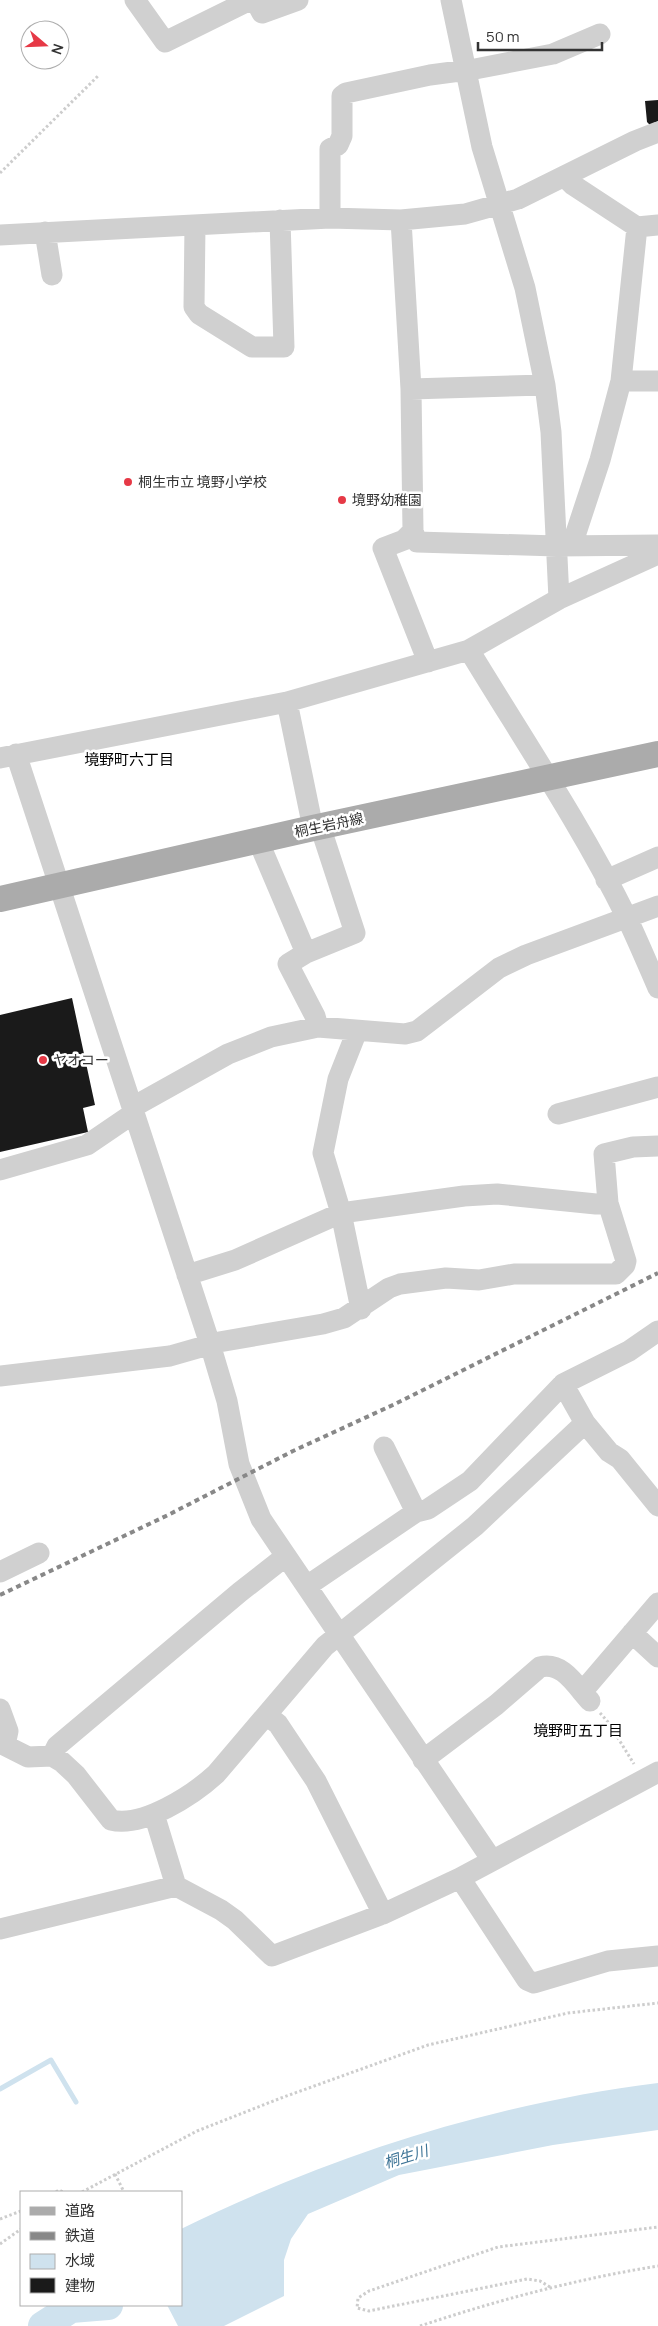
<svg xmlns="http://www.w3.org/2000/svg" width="658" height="2326" viewBox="0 0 658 2326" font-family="Manrope,'Noto Sans JP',sans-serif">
	<rect width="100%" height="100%" fill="#fff"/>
	<path fill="#cfe2ee" d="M 658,2083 L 658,2130 L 553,2145 L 399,2175 L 308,2214 L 291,2239 L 284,2260 L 284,2296 L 224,2326 L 178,2326 L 167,2305 L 181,2305 L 181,2229 C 332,2155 491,2104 658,2083 Z
		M 58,2305 L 81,2305 C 59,2326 59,2326 28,2326 Z"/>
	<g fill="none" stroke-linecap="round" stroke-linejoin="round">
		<path stroke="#cfe2ee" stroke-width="5" d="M 0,2089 L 51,2060 L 76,2102"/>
		<path stroke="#cfe2ee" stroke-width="30" d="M 43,2326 L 71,2308 L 108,2305"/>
	</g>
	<path fill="#1a1a1a" d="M 658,100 L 658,121 L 650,125 L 647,122 L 645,101 Z
		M 72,998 L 95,1105 L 83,1108 L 88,1132 L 0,1152 L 0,1015 Z"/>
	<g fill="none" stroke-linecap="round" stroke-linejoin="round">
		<path stroke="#cdcdcd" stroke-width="3" stroke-dasharray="2.5 2.5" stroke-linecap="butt" d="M 0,173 L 99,75
			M 600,1713 L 608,1722 L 634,1764
			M 115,2174 L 124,2192
			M 56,2192 L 59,2190 L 63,2192
			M 82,2192 L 197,2131 L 281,2098 L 428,2045 L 568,2013 L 658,2003
			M 0,2219 L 21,2211
			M 0,2244 L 21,2229
			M 550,2287 L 540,2281 L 527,2279 L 369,2311 L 357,2308 L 358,2298 L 369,2291 L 498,2247 L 658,2227
			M 420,2326 C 498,2300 577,2279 658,2266"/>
		<path stroke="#d0d0d0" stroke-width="21" d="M 135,0 L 165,42 L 250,0
			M 255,0 L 262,13 L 298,0
			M 451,0 L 482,147 L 525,288 L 545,385 L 551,432 L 559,599
			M 565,177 L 573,185 L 637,227 L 621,381 L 600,460 L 572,545
			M 330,218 L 330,149 L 338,145 L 342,136 L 342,96 L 346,93 L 430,75 L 475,69 L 553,54 L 600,34
			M 401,220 L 411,389 L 413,531 L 417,542 L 557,546 L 658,545
			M 195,225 L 194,307 L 199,314 L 252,347 L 284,347 L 280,220
			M 637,227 L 658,225
			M 45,232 L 52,275
			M 0,235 L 330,218 L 401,220 L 465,214 L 518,199 L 635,141 L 658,132
			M 621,381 L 658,381
			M 411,389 L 545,385
			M 413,531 L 404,540 L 383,548 L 428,662
			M 469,650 C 523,739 581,825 627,918 C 638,941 648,965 658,988
			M 287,702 L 313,828
			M 16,754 L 210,1344 L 227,1401 L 239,1464 L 261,1519 L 286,1556 L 492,1860
			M 0,758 L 287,702 L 469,650 L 559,599 L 658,554
			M 258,840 L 306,953 L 355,933 L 320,826
			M 606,880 L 658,857
			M 306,953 L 288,964 L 315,1016 L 318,1027
			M 357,1031 L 338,1079 L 323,1153 L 341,1213 L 361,1309
			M 133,1107 L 228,1054 L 271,1037 L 318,1027 L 405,1034 L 417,1031 L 499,968 L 526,955 L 658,906
			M 558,1114 L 658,1087
			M 0,1170 L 87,1145 L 134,1113
			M 187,1275 L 235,1260 L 341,1213 L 464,1196 L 497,1194 L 596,1204 L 608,1203
			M 0,1376 L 170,1356 L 219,1342 L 323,1324 L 344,1318 L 389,1288 L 400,1284 L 446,1278 L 479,1280 L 514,1274 L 616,1274 L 625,1265 L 626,1261 L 608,1203 L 604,1154 L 633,1147 L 658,1146
			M 563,1384 L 585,1423 L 609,1452 L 620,1459 L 658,1506
			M 384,1447 L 416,1512
			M 0,1572 L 39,1553
			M 307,1586 L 416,1512 L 428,1509 L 470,1481 L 563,1384 L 629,1351 L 658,1331
			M 632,1633 L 658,1657
			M 582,1692 L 658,1603
			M 0,1709 L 8,1731 L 5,1745
			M 268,1716 L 278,1724 L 316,1781 L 383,1914
			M 0,1743 L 28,1757 L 52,1756 L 62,1762 L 76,1775 L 111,1820 C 143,1828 193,1795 216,1774 L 325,1646 L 475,1526 L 585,1423
			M 52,1756 L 57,1746 L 240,1592 L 286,1556
			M 423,1760 L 496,1705 L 540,1667 C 563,1661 576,1686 590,1701
			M 154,1814 L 176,1886
			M 460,1878 L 527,1980 L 534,1983 L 608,1961 L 658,1956
			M 0,1929 L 176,1886 L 221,1910 L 235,1920 L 272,1956 L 383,1914 L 460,1878 L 658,1772"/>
		<path stroke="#ababab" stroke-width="26" d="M 0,899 L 313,828 L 658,754"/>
		<path stroke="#888" stroke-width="4" stroke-dasharray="5 4" stroke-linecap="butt" d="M 0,1595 L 168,1515 L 293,1451 L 395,1404 L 658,1273"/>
	</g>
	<g fill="#e63946" stroke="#fff" stroke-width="2">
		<circle cx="128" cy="482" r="5"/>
		<circle cx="342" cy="500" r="5"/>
		<circle cx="43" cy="1060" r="5"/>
	</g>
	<g text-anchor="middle" stroke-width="5" stroke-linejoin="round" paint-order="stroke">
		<g font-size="14" fill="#333" stroke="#fff" text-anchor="start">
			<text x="138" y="487">桐生市立 境野小学校</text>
			<text x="352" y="505">境野幼稚園</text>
			<text x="53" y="1065">ヤオコー</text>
		</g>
		<g font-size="14" fill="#333" stroke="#fff">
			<text transform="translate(329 825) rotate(-12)" y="5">桐生岩舟線</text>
		</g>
		<g font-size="15" fill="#000" stroke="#fff">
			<text x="129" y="765">境野町六丁目</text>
			<text x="578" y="1736">境野町五丁目</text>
		</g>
		<g font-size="15" font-style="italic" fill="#3f7597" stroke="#fff">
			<text transform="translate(406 2157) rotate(-17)" y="5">桐生川</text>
		</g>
	</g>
	<rect x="20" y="2191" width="162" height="115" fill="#ffffff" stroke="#adadad"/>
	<rect x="30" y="2207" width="25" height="8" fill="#ababab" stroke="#adadad"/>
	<text x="65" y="2216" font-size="15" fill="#333333">道路</text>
	<rect x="30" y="2232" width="25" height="8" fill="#888888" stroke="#adadad"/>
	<text x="65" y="2241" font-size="15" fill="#333333">鉄道</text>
	<rect x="30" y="2254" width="25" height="15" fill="#cfe2ee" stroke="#adadad"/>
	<text x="65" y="2266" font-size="15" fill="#333333">水域</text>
	<rect x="30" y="2278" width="25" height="15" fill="#1a1a1a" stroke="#adadad"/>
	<text x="65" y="2291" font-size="15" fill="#333333">建物</text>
	<g transform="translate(45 45) rotate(109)"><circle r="24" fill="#ffffff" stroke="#adadad"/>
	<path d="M0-4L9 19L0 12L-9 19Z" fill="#e63946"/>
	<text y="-8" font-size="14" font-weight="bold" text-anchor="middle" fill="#333333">N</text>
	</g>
	<path d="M478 42v8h124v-8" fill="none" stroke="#333333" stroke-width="2.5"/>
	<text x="486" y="42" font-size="15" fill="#333333" stroke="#ffffff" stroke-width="4" paint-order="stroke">50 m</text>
</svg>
